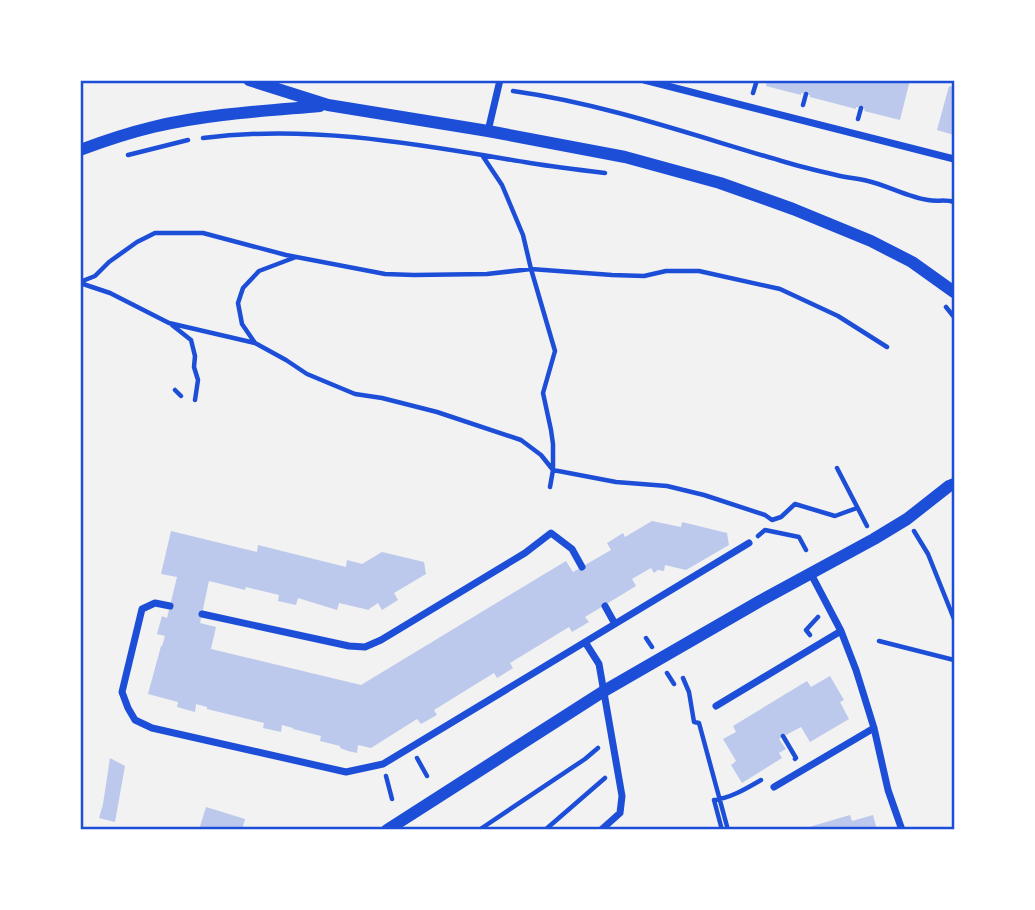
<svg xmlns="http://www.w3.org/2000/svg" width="1035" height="910" viewBox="0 0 1035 910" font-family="'Alegreya Sans',sans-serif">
	<rect width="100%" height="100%" fill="#f2f2f2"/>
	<path fill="#bdc9ec" d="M 767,80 L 910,80 L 900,120 L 864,111 L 865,109 L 856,107 L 856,109 L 810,97 L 810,95 L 801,93 L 801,95 L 766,86 Z
		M 949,86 L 954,87 L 954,135 L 937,130 Z
		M 652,521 L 681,527 L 682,522 L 727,533 L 729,545 L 686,570 L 665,565 L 664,571 L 658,570 L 654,573 L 651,568 L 632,579 L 636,586 L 585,617 L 589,622 L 572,632 L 569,627 L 510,663 L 513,668 L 497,678 L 494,673 L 434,710 L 437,715 L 421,724 L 417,719 L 371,748 L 358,745 L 357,753 L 348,751 L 340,748 L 340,746 L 320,741 L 321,736 L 293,729 L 293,728 L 282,725 L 281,732 L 263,728 L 264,723 L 207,709 L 207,707 L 196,704 L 195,712 L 177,707 L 178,702 L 148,694 L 161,646 L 162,646 L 165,636 L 157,634 L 162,616 L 167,618 L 177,577 L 161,574 L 171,531 L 257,552 L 258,545 L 346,567 L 347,560 L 362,564 L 382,552 L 424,562 L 426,574 L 394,593 L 398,600 L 382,610 L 378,603 L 369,609 L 369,610 L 339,603 L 337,610 L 298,598 L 296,605 L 278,601 L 279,595 L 246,587 L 245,590 L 209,581 L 200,623 L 216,627 L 211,649 L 361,685 L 566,561 L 573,572 L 611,550 L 607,543 L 623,533 L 625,537 Z
		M 830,676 L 844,700 L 840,702 L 849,719 L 810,742 L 801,727 L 786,735 L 786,734 L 779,739 L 786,749 L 779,753 L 782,758 L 742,783 L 731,765 L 736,761 L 723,739 L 736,732 L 733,726 L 807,681 L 811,687 Z
		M 110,758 L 125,766 L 115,822 L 99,818 L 103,804 Z
		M 206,807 L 245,819 L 242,830 L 199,830 Z
		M 850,815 L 852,821 L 873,815 L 877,830 L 799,830 Z"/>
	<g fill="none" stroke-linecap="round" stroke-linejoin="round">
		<path stroke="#1d4ed8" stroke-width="4.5" d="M 513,91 C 606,104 695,136 785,162 C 802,167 819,171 836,175 C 847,178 857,178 868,181 C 886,185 910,198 928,200 C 937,202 945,199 954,202
			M 753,93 L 757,80
			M 803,105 L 806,94
			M 858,119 L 861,108
			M 203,138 C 313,124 422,145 530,163 C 555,167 580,170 605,173
			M 128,155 L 188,140
			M 482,155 L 502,185 L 523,235 L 531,269 L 555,351 L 543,393 L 551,430 L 553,444 L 553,470 L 550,487
			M 80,282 L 95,276 L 109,262 L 137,242 L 155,233 L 203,233 L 286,255 L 385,274 L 414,275 L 487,274 L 531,269 L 612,275 L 644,276 L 666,271 L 699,271 L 780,289 L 838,316 L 887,347
			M 80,283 L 110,293 L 169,323 L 255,343 L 286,360 L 307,374 L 355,394 L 382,398 L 437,412 L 521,440 L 541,455 L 553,470 L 616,482 L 667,486 L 704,495 L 765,515 L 772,520 L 781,517 L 795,504 L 835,516 L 857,508
			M 946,307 L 954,317
			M 172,325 L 191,340 L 195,356 L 194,367 L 198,380 L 195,400
			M 255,343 L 242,324 L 238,303 L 243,288 L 259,271 L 296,257
			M 175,390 L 181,396
			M 837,468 L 867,526
			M 914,531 L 928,554 L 954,619
			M 758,536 L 765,530 L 799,537 L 806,550
			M 810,635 L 806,630 L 818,617
			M 646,638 L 652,647
			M 879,641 L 954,660
			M 667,673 L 674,684
			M 683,678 L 689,692 L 694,722 L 699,723
			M 699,723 L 728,830
			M 783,736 L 796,758 L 795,759
			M 417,758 L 427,776
			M 386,776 L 392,799
			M 479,830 L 585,759 L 598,748
			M 545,830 L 605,778
			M 722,830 L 714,800 C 731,798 747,788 761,780"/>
		<path stroke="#1d4ed8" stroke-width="7" d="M 644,80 L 954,159
			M 488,131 L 500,80
			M 811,574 L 841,631 L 856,670 L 874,728 L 888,790 L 902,830
			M 170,606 L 155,603 L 142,609 L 122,692 L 128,708 L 135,720 L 152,728 L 346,772 L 383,764 L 749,543
			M 605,606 L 615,624
			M 202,614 L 349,646 L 365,647 L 381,640 L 525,553 L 551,533 L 572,549 L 582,567
			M 585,642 L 599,664 L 622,796 L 620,813 L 601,830
			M 716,706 L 841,631
			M 774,787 L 874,728"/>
		<path stroke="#1d4ed8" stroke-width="12" d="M 249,80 L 328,105 L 488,131 L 625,157 L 720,183 L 793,209 L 871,241 L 912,262 L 954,292
			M 80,150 C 104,141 128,133 153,127 C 208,114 264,111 320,106
			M 387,830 L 604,691 L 760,601 L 874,539 L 907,519 L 949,486 L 954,484"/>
	</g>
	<rect width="1035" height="910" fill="none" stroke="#ffffff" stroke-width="164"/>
	<rect x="82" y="82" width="871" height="746" fill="none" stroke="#1d4ed8" stroke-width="2.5"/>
</svg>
